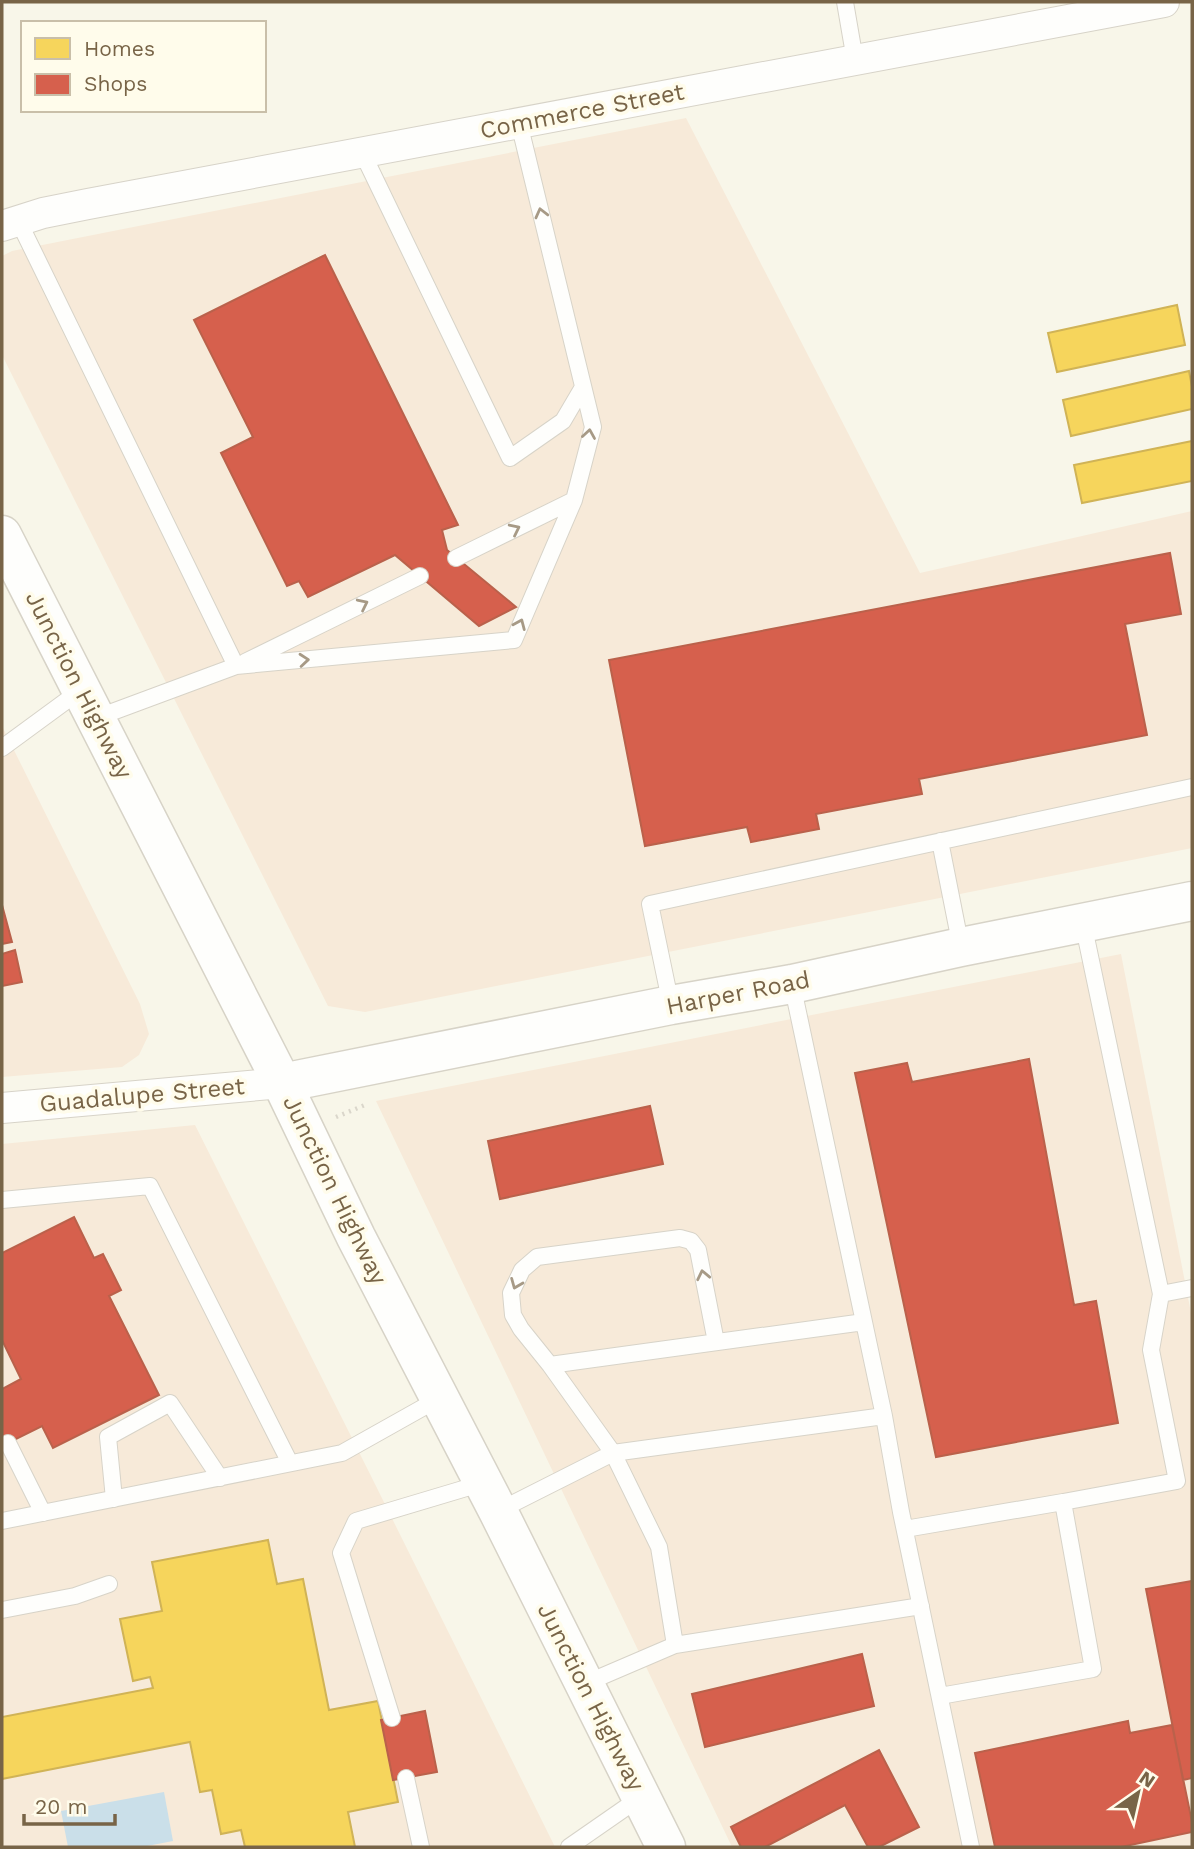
<svg xmlns="http://www.w3.org/2000/svg" width="1194" height="1849" viewBox="0 0 1194 1849" font-family="'Work Sans',sans-serif">
	<rect width="100%" height="100%" fill="#f8f6e9"/>
	<path fill="#f7ead9" d="M 686,118 L 920,573 L 1192,511 L 1192,848 L 365,1012 L 328,1006 L 2,355 L 2,256 L 12,251 Z
		M 2,726 L 140,1004 L 149,1034 L 139,1055 L 122,1067 L 2,1077 Z
		M 1121,954 L 1192,1318 L 1192,1847 L 732,1847 L 376,1101 Z
		M 195,1125 L 370,1474 L 555,1847 L 2,1847 L 2,1144 Z"/>
	<path fill="#cadfe9" d="M 164,1792 L 173,1841 L 142,1847 L 68,1847 L 61,1811 Z"/>
	<path fill="#f6d55c" stroke="#d0b356" stroke-width="2" d="M 1177,305 L 1185,345 L 1057,372 L 1048,333 Z
		M 1189,371 L 1192,387 L 1192,409 L 1071,436 L 1063,400 Z
		M 1192,441 L 1192,481 L 1082,503 L 1074,465 Z
		M 268,1540 L 277,1584 L 303,1579 L 329,1710 L 378,1701 L 398,1802 L 348,1812 L 355,1847 L 245,1847 L 241,1830 L 221,1834 L 212,1790 L 200,1792 L 190,1742 L 2,1779 L 2,1717 L 153,1688 L 150,1677 L 133,1681 L 120,1619 L 162,1611 L 152,1562 Z"/>
	<path fill="#d6604d" stroke="#ba614b" stroke-width="2" d="M 325,255 L 458,525 L 442,530 L 447,550 L 516,607 L 479,626 L 395,555 L 308,597 L 299,581 L 287,586 L 221,453 L 253,437 L 194,320 Z
		M 1170,553 L 1181,614 L 1125,624 L 1147,735 L 919,779 L 922,794 L 816,814 L 819,829 L 751,842 L 747,827 L 645,846 L 609,660 Z
		M 2,905 L 12,942 L 2,944 Z
		M 15,950 L 22,982 L 2,986 L 2,954 Z
		M 1029,1059 L 1074,1305 L 1096,1301 L 1118,1423 L 936,1457 L 855,1073 L 907,1063 L 912,1082 Z
		M 650,1106 L 663,1164 L 500,1199 L 488,1141 Z
		M 74,1217 L 94,1258 L 103,1254 L 121,1290 L 109,1296 L 159,1395 L 53,1448 L 42,1426 L 2,1446 L 2,1389 L 21,1379 L 2,1340 L 2,1253 Z
		M 1192,1581 L 1192,1778 L 1183,1780 L 1146,1589 Z
		M 862,1654 L 874,1706 L 705,1747 L 692,1694 Z
		M 425,1711 L 437,1772 L 393,1780 L 381,1720 Z
		M 1128,1721 L 1130,1733 L 1172,1725 L 1192,1822 L 1192,1832 L 1121,1847 L 995,1847 L 975,1753 Z
		M 879,1750 L 919,1827 L 879,1847 L 868,1847 L 845,1805 L 765,1847 L 741,1847 L 731,1827 Z"/>
	<g fill="none" stroke-linecap="round" stroke-linejoin="round">
		<g stroke="#d7d3c8" stroke-width="18">
			<path id="service" d="M 845,2 L 855,60
				M 362,152 L 510,458 L 563,421 L 583,387
				M 18,220 L 236,666 L 96,718
				M 456,558 L 574,500
				M 245,662 L 420,576
				M 236,666 L 514,640 L 574,500 L 593,427 L 519,123
				M 2,748 L 81,690
				M 940,841 L 961,947
				M 792,984 L 884,1416 L 901,1512 L 971,1847
				M 671,1005 L 650,904 L 1192,787
				M 2,1200 L 150,1186 L 290,1463
				M 1161,1294 L 1192,1288
				M 550,1365 L 864,1322
				M 8,1443 L 43,1513
				M 114,1499 L 108,1437 L 170,1403 L 220,1478
				M 1063,1502 L 1177,1481 L 1151,1350 L 1161,1294 L 1083,923
				M 498,1511 L 613,1453 L 884,1416
				M 2,1521 L 342,1453 L 440,1398
				M 905,1529 L 1063,1502 L 1093,1669 L 940,1696
				M 2,1610 L 75,1596 L 109,1584
				M 675,1645 L 659,1547 L 613,1453 L 550,1365 L 521,1329 L 513,1315 L 511,1293 L 522,1270 L 537,1257 L 680,1238 L 691,1241 L 698,1250 L 716,1342
				M 584,1684 L 675,1645 L 921,1606
				M 392,1718 L 341,1553 L 356,1521 L 483,1483
				M 406,1778 L 421,1847
				M 569,1847 L 641,1797"/>
		</g>
		<g stroke="#d7d3c8" stroke-width="32">
			<path id="minor" d="M 2,226 L 43,213 L 88,204 L 1164,2
				M 2,1108 L 282,1083"/>
		</g>
		<g stroke="#d7d3c7" stroke-width="41">
			<path id="secondary" d="M 2,535 L 282,1083 L 356,1237 L 498,1511 L 666,1847
				M 282,1083 L 671,1005 L 792,984 L 961,947 L 1192,901"/>
		</g>
		<path stroke="#dad6cb" stroke-width="4.5" stroke-dasharray="2 5" stroke-linecap="butt" d="M 336,1117 L 365,1105"/>
		<use href="#service" stroke="#fefefc" stroke-width="16"/>
		<use href="#minor" stroke="#fefefc" stroke-width="30"/>
		<use href="#secondary" stroke="#fefefc" stroke-width="38"/>
	</g>
	<defs><path id="oneway-chevron" d="M-2-3.5L2.5 0L-2 3.5" fill="none" stroke-width="1.6" stroke-linecap="round" stroke-linejoin="round" transform="scale(1.75)"/></defs>
	<g stroke="#a79a86">
		<use href="#oneway-chevron" transform="translate(541 213) rotate(-104)"/>
		<use href="#oneway-chevron" transform="translate(589 434) rotate(-81)"/>
		<use href="#oneway-chevron" transform="translate(515 529) rotate(-26)"/>
		<use href="#oneway-chevron" transform="translate(363 604) rotate(-26)"/>
		<use href="#oneway-chevron" transform="translate(520 624) rotate(-67)"/>
		<use href="#oneway-chevron" transform="translate(304 660) rotate(-5)"/>
		<use href="#oneway-chevron" transform="translate(703 1275) rotate(-102)"/>
		<use href="#oneway-chevron" transform="translate(516 1284) rotate(112)"/>
	</g>
	<g text-anchor="middle" stroke-width="7" stroke-linejoin="round" paint-order="stroke">
		<g font-size="24" fill="#786447" stroke="#fffceb">
			<text transform="translate(582 111) rotate(-11)" y="8">Commerce Street</text>
			<text transform="translate(79 685) rotate(63)" y="8">Junction Highway</text>
			<text transform="translate(738 993) rotate(-11)" y="8">Harper Road</text>
			<text transform="translate(142 1095) rotate(-5)" y="8">Guadalupe Street</text>
			<text transform="translate(335 1190) rotate(64)" y="8">Junction Highway</text>
			<text transform="translate(591 1697) rotate(63)" y="8">Junction Highway</text>
		</g>
	</g>
	<rect width="1194" height="1849" fill="none" stroke="#786447" stroke-width="7"/>
	<rect x="21" y="21" width="245" height="91" fill="#fffceb" stroke="#c9bfa9" stroke-width="2"/>
	<rect x="35" y="38" width="35" height="21" fill="#f6d55c" stroke="#c9bfa9" stroke-width="2"/>
	<text x="84" y="56" font-size="21" fill="#786447">Homes</text>
	<rect x="35" y="74" width="35" height="21" fill="#d6604d" stroke="#c9bfa9" stroke-width="2"/>
	<text x="84" y="91" font-size="21" fill="#786447">Shops</text>
	<g transform="translate(1138 1793) rotate(34)" stroke="#fffceb" stroke-width="5" paint-order="stroke">
	<path d="M0-5L12 26L0 18L-12 26Z" fill="#786447"/>
	<text y="-10" font-size="19" font-weight="bold" text-anchor="middle" fill="#786447">N</text>
	</g>
	<path d="M24 1814v10h91v-10" fill="none" stroke="#786447" stroke-width="3.5"/>
	<text x="35" y="1814" font-size="21" fill="#786447" stroke="#fffceb" stroke-width="5" paint-order="stroke">20 m</text>
</svg>
